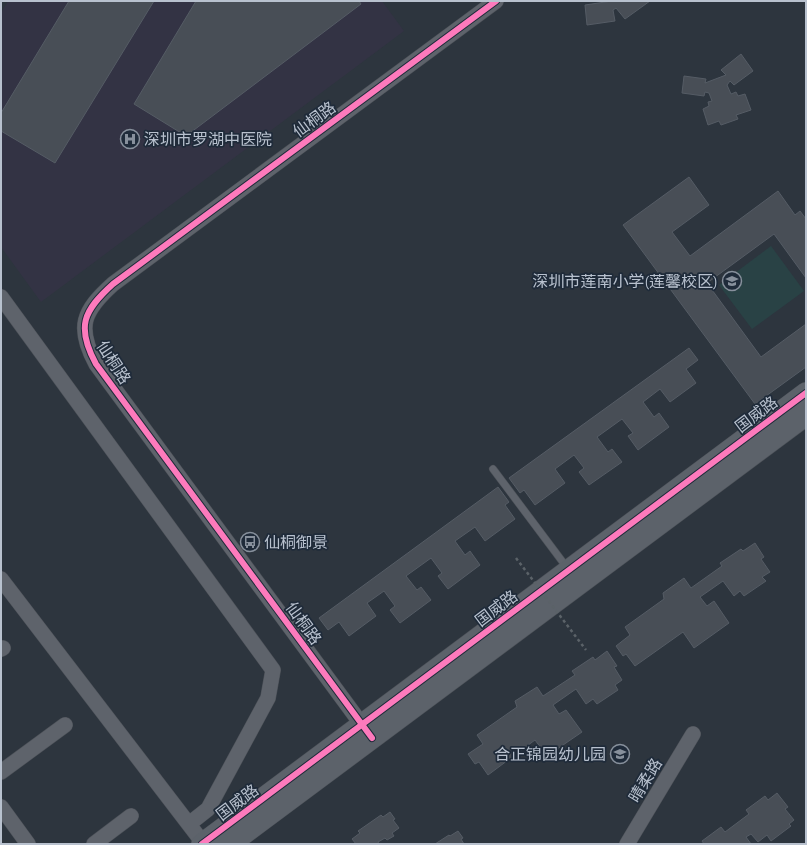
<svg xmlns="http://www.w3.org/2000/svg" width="807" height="845" viewBox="0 0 807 845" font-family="'Alegreya Sans','Noto Sans SC',sans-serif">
	<rect width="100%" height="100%" fill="#2d353e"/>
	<path fill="#334" d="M 8,1 L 382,1 L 404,31 L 41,302 L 1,247 L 1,13 Z"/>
	<path fill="#294245" d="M 771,246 L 804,291 L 752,329 L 719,285 Z"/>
	<path fill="#484e56" stroke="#555c65" d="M 69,1 L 154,1 L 55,163 L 1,131 L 1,113 Z
		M 196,1 L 359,1 L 361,4 L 186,136 L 134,104 Z
		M 612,1 L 650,1 L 625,19 L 616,8 L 613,10 L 615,21 L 587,25 L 585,5 Z
		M 741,54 L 753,71 L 734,85 L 730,81 L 727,85 L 731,94 L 736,92 L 738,96 L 745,94 L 751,110 L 736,115 L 738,119 L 721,125 L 719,121 L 708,125 L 703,109 L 709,106 L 708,102 L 712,101 L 709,93 L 705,92 L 704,96 L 682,93 L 684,76 L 706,79 L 705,83 L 726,75 L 721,70 Z
		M 689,177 L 709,205 L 672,232 L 690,256 L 778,191 L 795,215 L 800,211 L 806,219 L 806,278 L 774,234 L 707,283 L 761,357 L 806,324 L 806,367 L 755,404 L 623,225 Z
		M 689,348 L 698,360 L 686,369 L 696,383 L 670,402 L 660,389 L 643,402 L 654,417 L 659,413 L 669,427 L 638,450 L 628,436 L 633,433 L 622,419 L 597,437 L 608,452 L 612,449 L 622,462 L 589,485 L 579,472 L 584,468 L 574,455 L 555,469 L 565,483 L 535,505 L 524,490 L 520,493 L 509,478 Z
		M 498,487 L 509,502 L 505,505 L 515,519 L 485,541 L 475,527 L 455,541 L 465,555 L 470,551 L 480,565 L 448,589 L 438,576 L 442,573 L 431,558 L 406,576 L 417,590 L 421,587 L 431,600 L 400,623 L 390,610 L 395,606 L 384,591 L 367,603 L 376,616 L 349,636 L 339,622 L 328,630 L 319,618 Z
		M 755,543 L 764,557 L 761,559 L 770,572 L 762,577 L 766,581 L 744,596 L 740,591 L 734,596 L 723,581 L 700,597 L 707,606 L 714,601 L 729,623 L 694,648 L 683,632 L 635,666 L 626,654 L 623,656 L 616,646 L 630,635 L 625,627 L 664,599 L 663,593 L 684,578 L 691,588 L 722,566 L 720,563 L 741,549 L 743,551 Z
		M 607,651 L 617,666 L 614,667 L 622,680 L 615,685 L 618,690 L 597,704 L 593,699 L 586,704 L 576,689 L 553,705 L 559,714 L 566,710 L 582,732 L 547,756 L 535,740 L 488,775 L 479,762 L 475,764 L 468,754 L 483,744 L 477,735 L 517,707 L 515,701 L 537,687 L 543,696 L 575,675 L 572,671 L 593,657 L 595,660 Z
		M 777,793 L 788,807 L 785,809 L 794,820 L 789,824 L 791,826 L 771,841 L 767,835 L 758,842 L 751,834 L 746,837 L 751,844 L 704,844 L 702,841 L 721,827 L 725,832 L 749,814 L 746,810 L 765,796 L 768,800 Z
		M 390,812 L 395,819 L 393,820 L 399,828 L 392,833 L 394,836 L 387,840 L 385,838 L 378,842 L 379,844 L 356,844 L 352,839 L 360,833 L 358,831 L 381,815 L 383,817 Z
		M 458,831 L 463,838 L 461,839 L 464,844 L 435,844 L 449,835 L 450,836 Z"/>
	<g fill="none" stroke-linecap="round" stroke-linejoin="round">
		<g stroke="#4c5158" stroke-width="8">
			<path id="lane" d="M 493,469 L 568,569"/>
		</g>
		<g stroke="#4c5158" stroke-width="16">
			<path id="street" d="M 1,297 L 273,670 L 268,698 L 208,809 L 189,824
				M 1,579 L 204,844
				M 1,649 L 3,648
				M 368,733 L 96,364 C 76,327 83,311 113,284 L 496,1
				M 1,772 L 65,725
				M 1,807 L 28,844
				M 94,844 L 131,816
				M 627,844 L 693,734"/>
		</g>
		<g stroke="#4c5158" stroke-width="22">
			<path id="secondary" d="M 202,844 L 806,393
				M 230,844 L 806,415"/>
		</g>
		<use href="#lane" stroke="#5e636b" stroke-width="7"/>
		<use href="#street" stroke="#5e636b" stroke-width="15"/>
		<use href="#secondary" stroke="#5c626a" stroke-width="21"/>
		<path stroke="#5b6268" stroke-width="2.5" stroke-dasharray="3 3" stroke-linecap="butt" d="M 516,558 L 586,650"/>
		<g stroke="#1f2b3a" stroke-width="8">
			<path id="cycleway" d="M 372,738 L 96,364 C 76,327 83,311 113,284 L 496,1
				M 202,844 L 806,393"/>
		</g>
		<use href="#cycleway" stroke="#fd7abc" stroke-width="6"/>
	</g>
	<defs>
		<g id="hospital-ring" transform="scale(1)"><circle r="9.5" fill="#1f2b3a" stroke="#87909c" stroke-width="1.5"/><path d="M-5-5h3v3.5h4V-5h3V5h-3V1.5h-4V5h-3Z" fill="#87909c"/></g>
		<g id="school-ring" transform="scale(1)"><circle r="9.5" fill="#1f2b3a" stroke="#87909c" stroke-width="1.5"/><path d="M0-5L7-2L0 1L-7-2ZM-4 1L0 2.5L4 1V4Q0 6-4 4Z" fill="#87909c"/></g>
		<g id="bus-ring" transform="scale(1)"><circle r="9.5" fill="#1f2b3a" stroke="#87909c" stroke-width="1.5"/><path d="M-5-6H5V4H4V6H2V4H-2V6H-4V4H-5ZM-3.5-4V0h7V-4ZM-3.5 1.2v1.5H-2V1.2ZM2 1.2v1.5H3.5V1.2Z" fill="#87909c"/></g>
	</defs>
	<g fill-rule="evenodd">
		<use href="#hospital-ring" x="130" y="139"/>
		<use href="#school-ring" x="732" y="281"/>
		<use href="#bus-ring" x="250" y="542"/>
		<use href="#school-ring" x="620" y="754"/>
	</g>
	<g text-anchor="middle" stroke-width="3.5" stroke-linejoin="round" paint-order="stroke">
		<g font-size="16" fill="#b8c1ce" stroke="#1f2b3a">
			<text transform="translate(314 119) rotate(-36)" y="6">仙桐路</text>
			<text transform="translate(114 362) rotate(57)" y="6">仙桐路</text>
			<text transform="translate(756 414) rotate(-37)" y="6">国威路</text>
			<text transform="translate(496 608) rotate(-37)" y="6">国威路</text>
			<text transform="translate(304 623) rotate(54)" y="6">仙桐路</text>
			<text transform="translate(645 780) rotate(-59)" y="6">晴柔路</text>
			<text transform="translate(237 802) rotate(-37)" y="6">国威路</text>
		</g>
		<g font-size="16" fill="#b8c1ce" stroke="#1f2b3a" text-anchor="start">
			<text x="144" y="145">深圳市罗湖中医院</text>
			<text x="718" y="287" text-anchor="end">深圳市莲南小学(莲馨校区)</text>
			<text x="264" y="548">仙桐御景</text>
			<text x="606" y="760" text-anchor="end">合正锦园幼儿园</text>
		</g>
	</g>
	<rect width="807" height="845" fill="none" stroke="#b8c1ce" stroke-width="4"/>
</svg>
